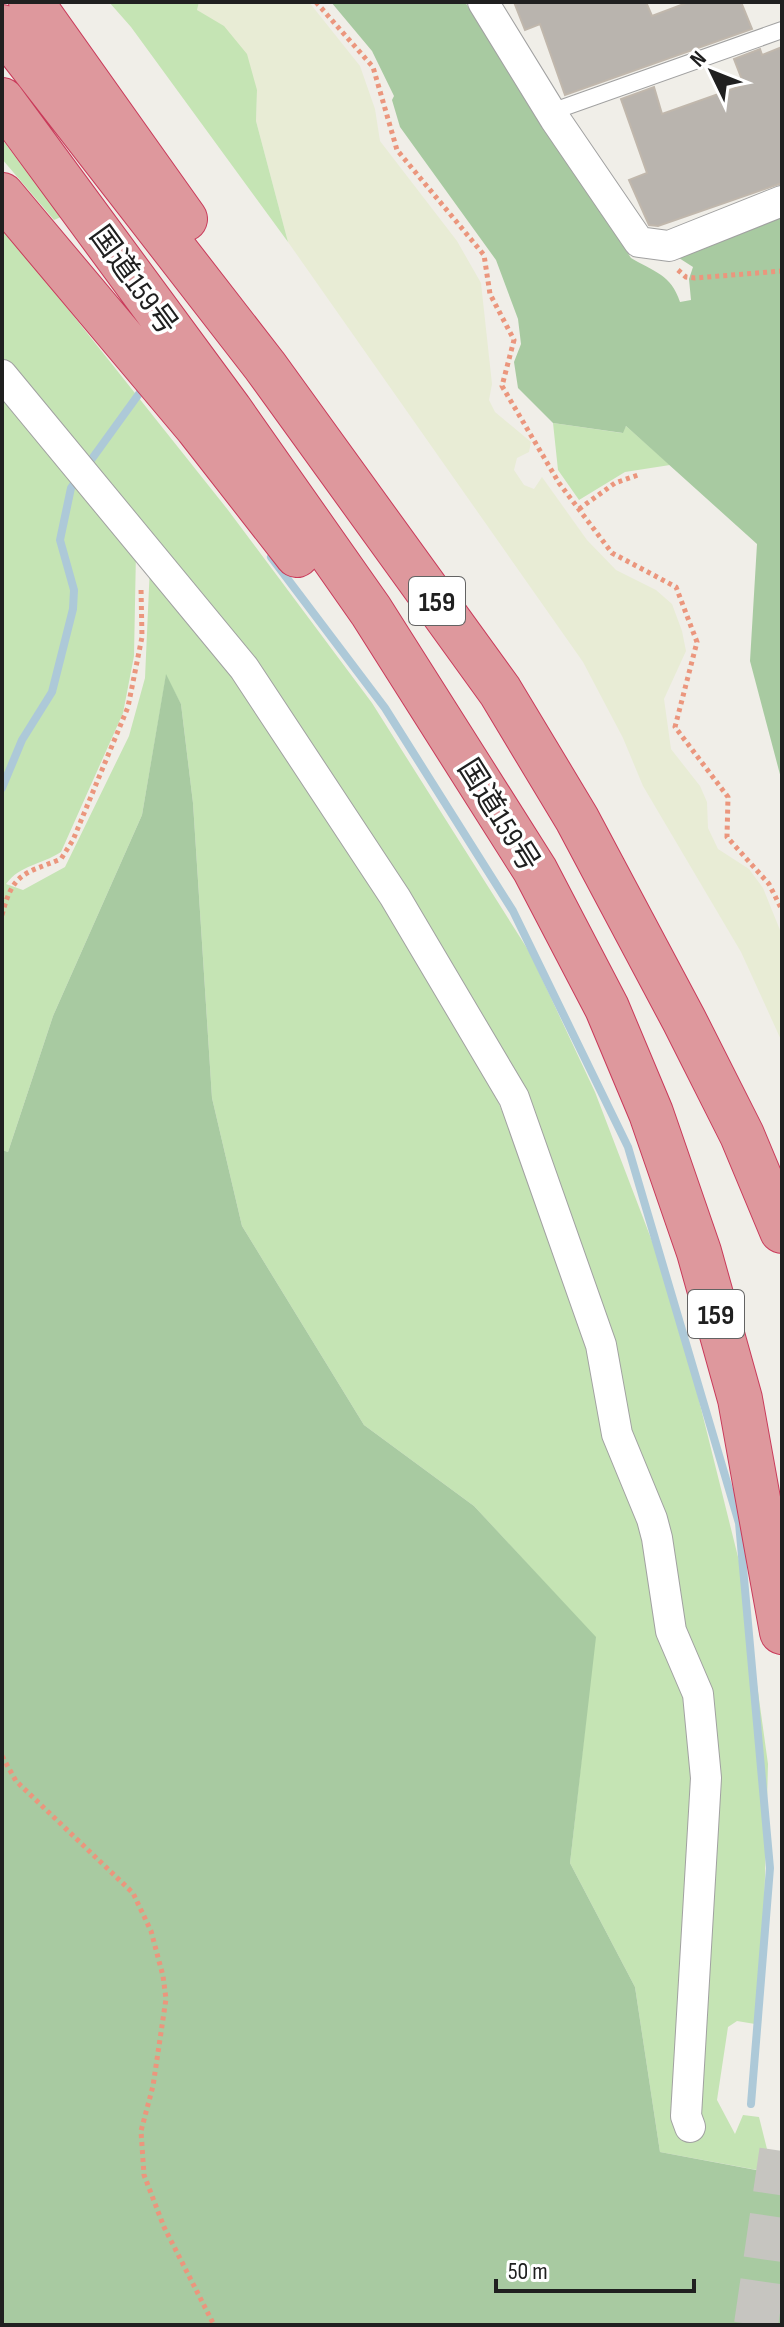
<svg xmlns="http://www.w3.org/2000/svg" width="784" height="2327" viewBox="0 0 784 2327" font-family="'Sofia Sans Condensed','Noto Sans JP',sans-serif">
	<rect width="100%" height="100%" fill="#f0eee8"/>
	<path fill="#e8ecd5" d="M 199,2 L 309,2 L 360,66 L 375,109 L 380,141 L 457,241 L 481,283 L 492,384 L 489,400 L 495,412 L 531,442 L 529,452 L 517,458 L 514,470 L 524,485 L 534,489 L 542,477 L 587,540 L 616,570 L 656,590 L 672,604 L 682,631 L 686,651 L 664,699 L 671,749 L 700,786 L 707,802 L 708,828 L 718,849 L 749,869 L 763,888 L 782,935 L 782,1042 L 741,952 L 643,786 L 623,738 L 583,662 L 288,242 L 256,121 L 257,90 L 197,10 Z"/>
	<path fill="#c5e4b4" d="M 109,2 L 199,2 L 197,10 L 224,26 L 247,54 L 257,90 L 256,121 L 288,242 L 131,27 Z
		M 2,139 L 61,217 L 54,220 L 2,159 Z
		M 2,226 L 228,510 L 372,703 L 530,953 L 595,1092 L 673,1296 L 741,1569 L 768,1764 L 761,2025 L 737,2021 L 728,2027 L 717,2100 L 735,2134 L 743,2115 L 759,2117 L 773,2173 L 660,2152 L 635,1987 L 570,1863 L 595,1637 L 474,1506 L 364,1425 L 242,1226 L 212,1098 L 193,803 L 181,704 L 166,676 L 142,815 L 53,1016 L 8,1152 L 2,1150 L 2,454 L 4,453 L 2,450 L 2,390 L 136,551 L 134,656 L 123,713 L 61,852 C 41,865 20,865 6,884 L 23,890 L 65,867 L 129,736 L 145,678 L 150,565 L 228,661 L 479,1057 L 545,1212 L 594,1357 L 697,1720 L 695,2116 L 711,1942 L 710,1747 L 542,1161 L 382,856 L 2,357 Z
		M 553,423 L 622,433 L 626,426 L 670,465 L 625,472 L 579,500 L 558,470 Z"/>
	<path fill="#a8caa1" d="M 331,2 L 465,2 L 631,258 C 654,272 671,274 680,302 L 691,300 L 689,279 L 693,267 L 679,258 L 682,251 L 782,214 L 782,782 L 750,661 L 757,544 L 626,426 L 623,433 L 553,423 L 518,388 L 514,362 L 521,344 L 518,319 L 496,260 L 400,127 L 392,100 L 394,96 L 372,51 Z
		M 166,674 L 181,704 L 193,803 L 212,1098 L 242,1226 L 364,1425 L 474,1506 L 596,1637 L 570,1863 L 635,1987 L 660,2152 L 782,2175 L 782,2325 L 2,2325 L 2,1150 L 8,1152 L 53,1016 L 142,815 Z"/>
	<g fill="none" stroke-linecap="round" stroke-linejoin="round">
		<path stroke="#adc9d8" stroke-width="8" d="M 86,467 L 141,391
			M 271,557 L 385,708 L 513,911 L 628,1147 L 739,1523 L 770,1868 L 751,2104
			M 2,788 L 22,740 L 52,692 L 73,609 L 74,590 L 60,540 L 71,488 L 78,478"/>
	</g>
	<path fill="#b9b4ae" stroke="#c0b7ac" stroke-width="2" d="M 514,2 L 646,2 L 652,16 L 689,2 L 741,2 L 752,29 L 565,95 L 540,24 L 525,30 Z
		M 782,47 L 782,183 L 658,226 L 649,225 L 629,180 L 647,173 L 621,99 L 654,87 L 662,114 L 744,85 L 734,59 L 760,49 L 762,55 Z"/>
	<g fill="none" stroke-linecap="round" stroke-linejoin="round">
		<path stroke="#c6c5c0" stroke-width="44" stroke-dasharray="44 22" stroke-linecap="butt" d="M 756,2325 L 782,2146"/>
		<g stroke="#a1a1a1" stroke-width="18">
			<path id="lane" d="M 551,112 L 782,30"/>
		</g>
		<g stroke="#a1a1a1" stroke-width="32">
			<path id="street" d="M 483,2 L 555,119 L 639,242 L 669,246 L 782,201
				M 2,375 L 244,668 L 395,897 L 514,1098 L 601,1345 L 617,1434 L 652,1519 L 657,1538 L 671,1631 L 698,1694 L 706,1778 L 686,2116 L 690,2127"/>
		</g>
		<g stroke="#c93a5a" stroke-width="46">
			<path id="highway" d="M 31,2 L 185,219
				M 2,27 L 265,366 L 500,691 L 577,819 L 684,1020 L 742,1135 L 782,1231
				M 2,100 L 230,410 L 371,611 L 535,870 L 607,1008 L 651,1113 L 699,1252 L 740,1399 L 782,1632
				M 2,195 L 197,427 L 297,555"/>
		</g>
		<path stroke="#eb967d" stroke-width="5" stroke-dasharray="4 4" stroke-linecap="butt" d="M 316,2 L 373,67 L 397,150 L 484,255 L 490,294 L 514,340 L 502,386 L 559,483 L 612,553 L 676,587 L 697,642 L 675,727 L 728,797 L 727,837 L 769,884 L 782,910
			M 678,270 L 686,277 L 695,278 L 782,271
			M 579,509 L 615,483 L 638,475
			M 2,915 C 13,872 24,874 61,859 L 73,840 L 128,707 L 142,637 L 141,588
			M 2,1756 L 16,1781 L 133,1893 L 151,1931 L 163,1976 L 166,1999 L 153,2086 L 141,2131 L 144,2175 L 164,2227 L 214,2325"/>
		<use href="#lane" stroke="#fff" stroke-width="16"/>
		<use href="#street" stroke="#fff" stroke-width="30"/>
		<use href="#highway" stroke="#de989d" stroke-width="44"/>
	</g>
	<g text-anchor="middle" stroke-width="7" stroke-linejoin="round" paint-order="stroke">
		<g fill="#fff" stroke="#636363" stroke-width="2">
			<rect x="409" y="577" width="56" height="48" rx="6"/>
			<rect x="688" y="1290" width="56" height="48" rx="6"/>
		</g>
		<g font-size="28" font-weight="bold" fill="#202020">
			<text x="437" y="611">159</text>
			<text x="716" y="1324">159</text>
		</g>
		<g font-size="30" fill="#202020" stroke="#fff">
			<text transform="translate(134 280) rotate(54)" y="10">国道159号</text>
			<text transform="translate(499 815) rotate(58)" y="10">国道159号</text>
		</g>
	</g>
	<rect width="784" height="2327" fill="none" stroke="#202020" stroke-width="8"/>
	<g transform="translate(712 72) rotate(313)" stroke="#ffffff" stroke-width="6" paint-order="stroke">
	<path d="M0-6L14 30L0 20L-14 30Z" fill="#202020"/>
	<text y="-12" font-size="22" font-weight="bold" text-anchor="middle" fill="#202020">N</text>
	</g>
	<path d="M496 2279v12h198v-12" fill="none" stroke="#202020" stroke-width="4"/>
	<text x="508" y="2279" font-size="24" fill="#202020" stroke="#ffffff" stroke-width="6" paint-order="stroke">50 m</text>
</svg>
